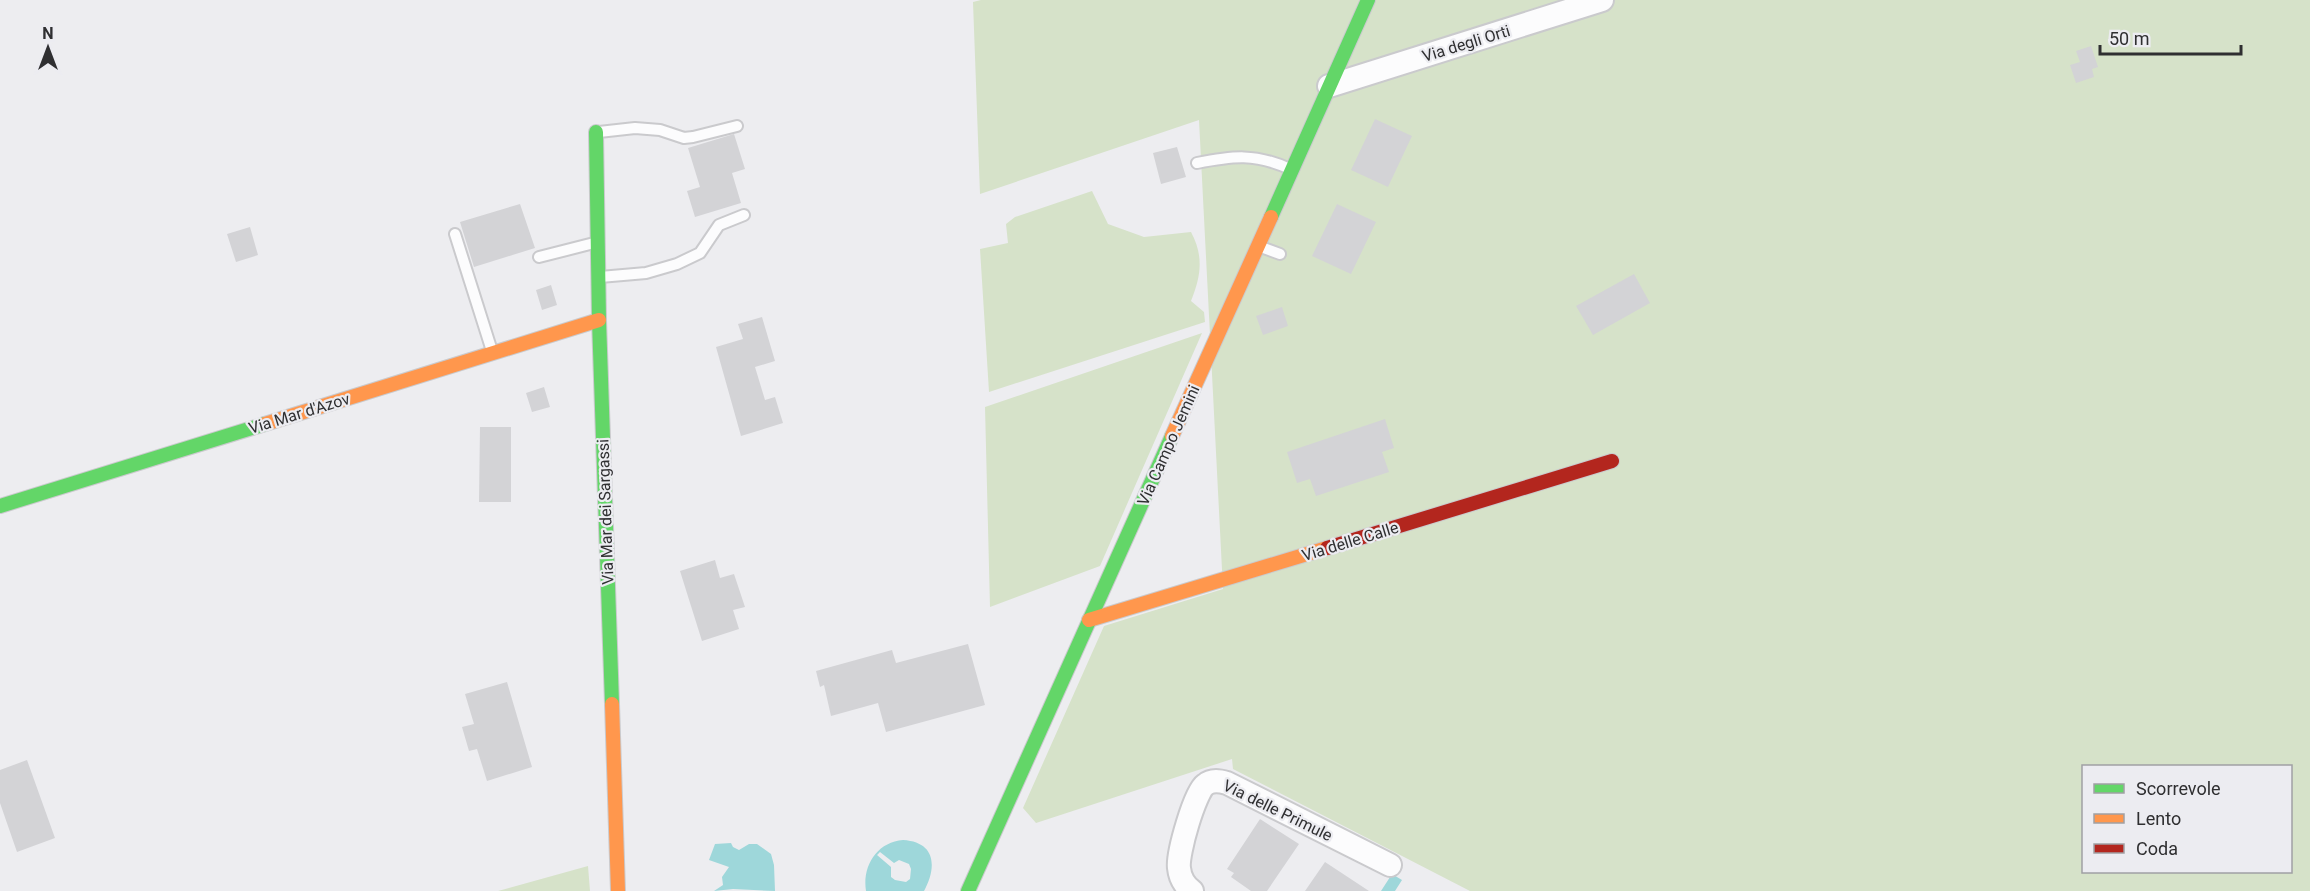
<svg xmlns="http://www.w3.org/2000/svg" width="2310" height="891" viewBox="0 0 2310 891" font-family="Roboto,sans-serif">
	<rect width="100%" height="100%" fill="#ededf0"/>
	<path fill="#d6e2c9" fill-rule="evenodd" d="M 981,0 L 2310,0 L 2310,891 L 1470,891 L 1233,769 L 1232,759 L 1036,823 L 1023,808 L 1104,626 L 1223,589 L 1199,120 L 980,194 L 973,2 ZM 2084,766 L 2290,766 L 2290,872 L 2084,872 Z
		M 1092,191 L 1108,224 L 1144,237 L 1191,232 C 1204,256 1201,276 1191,301 L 1204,312 L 1205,322 L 989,392 L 980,249 L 1008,243 L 1006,224 L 1015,217 Z
		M 1202,333 L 1100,566 L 990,607 L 985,407 Z
		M 588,866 L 590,891 L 498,891 Z"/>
	<path fill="#9ed7da" d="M 903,840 C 936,842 937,867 924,891 L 866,891 C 862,866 877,842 903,840 Z
		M 731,843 L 733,847 L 739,850 L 749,844 L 757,844 L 771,854 L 774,865 L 775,891 L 733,889 L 714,891 L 723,885 L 722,877 L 729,867 L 709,860 L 715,844 Z
		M 1392,874 L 1402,880 L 1395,891 L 1381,891 Z"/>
	<path fill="#ededf0" d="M 880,852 L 894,863 L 899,860 L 909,864 L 911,869 L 910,879 L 906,882 L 895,880 L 891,877 L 891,867 L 877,855 Z"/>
	<path fill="#d3d3d6" d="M 2091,46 L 2098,67 L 2092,69 L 2094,77 L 2076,83 L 2070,65 L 2080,62 L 2076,51 Z
		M 1375,119 L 1412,136 L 1388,187 L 1351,170 Z
		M 734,134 L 745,169 L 732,173 L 741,203 L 695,217 L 687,191 L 700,187 L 688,148 Z
		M 1177,147 L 1186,177 L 1161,184 L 1153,153 Z
		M 520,204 L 535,248 L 474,267 L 460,222 Z
		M 1337,204 L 1376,222 L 1351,274 L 1312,256 Z
		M 250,227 L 258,255 L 236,262 L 227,234 Z
		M 1634,274 L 1650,303 L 1593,335 L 1576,306 Z
		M 551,285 L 557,305 L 542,310 L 536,290 Z
		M 1282,307 L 1288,326 L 1263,335 L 1256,316 Z
		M 762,317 L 775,361 L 755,367 L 765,400 L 775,397 L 783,423 L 741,436 L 716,347 L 743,339 L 738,324 Z
		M 544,387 L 550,407 L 532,412 L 526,393 Z
		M 1385,419 L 1394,448 L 1382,452 L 1389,472 L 1316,496 L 1310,479 L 1297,483 L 1287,452 Z
		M 480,427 L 511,427 L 511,502 L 479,502 Z
		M 715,560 L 720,578 L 734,574 L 745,607 L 733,610 L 739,629 L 702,641 L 680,571 Z
		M 968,644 L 985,705 L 886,732 L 878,703 L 831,716 L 824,685 L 820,687 L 816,671 L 892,650 L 896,663 Z
		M 507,682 L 532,767 L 487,781 L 477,749 L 469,751 L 462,727 L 474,724 L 465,694 Z
		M 27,760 L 55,838 L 17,852 L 0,803 L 0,770 Z
		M 1260,819 L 1299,844 L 1267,891 L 1251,891 L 1231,877 L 1234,873 L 1227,869 Z
		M 1325,862 L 1369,891 L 1305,891 Z"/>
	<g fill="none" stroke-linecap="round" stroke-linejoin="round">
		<g stroke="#cacacd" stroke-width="14">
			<path id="lane" d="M 599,132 L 635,128 L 660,130 L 684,138 L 693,137 L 737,126
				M 1197,163 C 1233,156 1255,153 1290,169
				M 455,234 L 492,351
				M 1261,247 L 1280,254
				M 539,257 L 594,243
				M 600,277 L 646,273 L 677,264 L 700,253 L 719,225 L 744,215"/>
		</g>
		<g stroke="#cacacd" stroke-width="26">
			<path id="street" d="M 1329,86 L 1602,0
				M 1192,891 C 1184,885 1180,878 1179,868 C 1177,854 1195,792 1205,785 C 1212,779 1220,781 1227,783 L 1390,865"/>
		</g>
		<g stroke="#cacacd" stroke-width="16">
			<path id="fast" d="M 596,132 L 599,320 L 612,704
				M 1271,217 L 1368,0
				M 0,506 L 265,424
				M 968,891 L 1172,436"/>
		</g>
		<g stroke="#cacacd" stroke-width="16">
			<path id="slow" d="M 265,424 L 599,320
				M 1172,436 L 1271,217
				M 1089,620 L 1327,548
				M 612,704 L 618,891"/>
		</g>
		<g stroke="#cacacd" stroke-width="16">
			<path id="jam" d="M 1327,548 L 1612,461"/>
		</g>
		<use href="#lane" stroke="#fcfcfd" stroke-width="10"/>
		<use href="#street" stroke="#fcfcfd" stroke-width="22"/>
		<use href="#fast" stroke="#63d668" stroke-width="14"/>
		<use href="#slow" stroke="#ff974d" stroke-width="14"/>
		<use href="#jam" stroke="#b3261e" stroke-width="14"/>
	</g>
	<g text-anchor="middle" stroke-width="4.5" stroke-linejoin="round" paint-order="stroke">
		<g font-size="16" fill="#2f2f31" stroke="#ececf1">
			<text transform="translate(1466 43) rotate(-17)" y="6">Via degli Orti</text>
			<text transform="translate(299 413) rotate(-17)" y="6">Via Mar d'Azov</text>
			<text transform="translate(1168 445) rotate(-66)" y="6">Via Campo Jemini</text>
			<text transform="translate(605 512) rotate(-92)" y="6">Via Mar dei Sargassi</text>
			<text transform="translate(1350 541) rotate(-17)" y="6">Via delle Calle</text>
			<text transform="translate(1278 810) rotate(26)" y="6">Via delle Primule</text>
		</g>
	</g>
	<rect x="2082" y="765" width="210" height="108" fill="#ececf1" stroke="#a0a0a4" stroke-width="1.5"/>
	<rect x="2094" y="784" width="30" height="9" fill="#63d668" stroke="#a0a0a4" stroke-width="1.5"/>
	<text x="2136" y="795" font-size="18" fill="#2f2f31">Scorrevole</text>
	<rect x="2094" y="814" width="30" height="9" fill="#ff974d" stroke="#a0a0a4" stroke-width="1.5"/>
	<text x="2136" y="825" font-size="18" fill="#2f2f31">Lento</text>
	<rect x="2094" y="844" width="30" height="9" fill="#b3261e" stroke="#a0a0a4" stroke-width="1.5"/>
	<text x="2136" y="855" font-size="18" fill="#2f2f31">Coda</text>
	<g transform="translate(48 48)" stroke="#ececf1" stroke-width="4.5" paint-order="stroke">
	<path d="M0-4.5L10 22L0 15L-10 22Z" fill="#2f2f31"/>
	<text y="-9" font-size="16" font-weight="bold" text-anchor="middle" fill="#2f2f31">N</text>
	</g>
	<path d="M2100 45v9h141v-9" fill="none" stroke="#2f2f31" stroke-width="3"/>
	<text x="2109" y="45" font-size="18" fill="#2f2f31" stroke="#ececf1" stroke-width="4.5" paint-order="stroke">50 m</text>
</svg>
